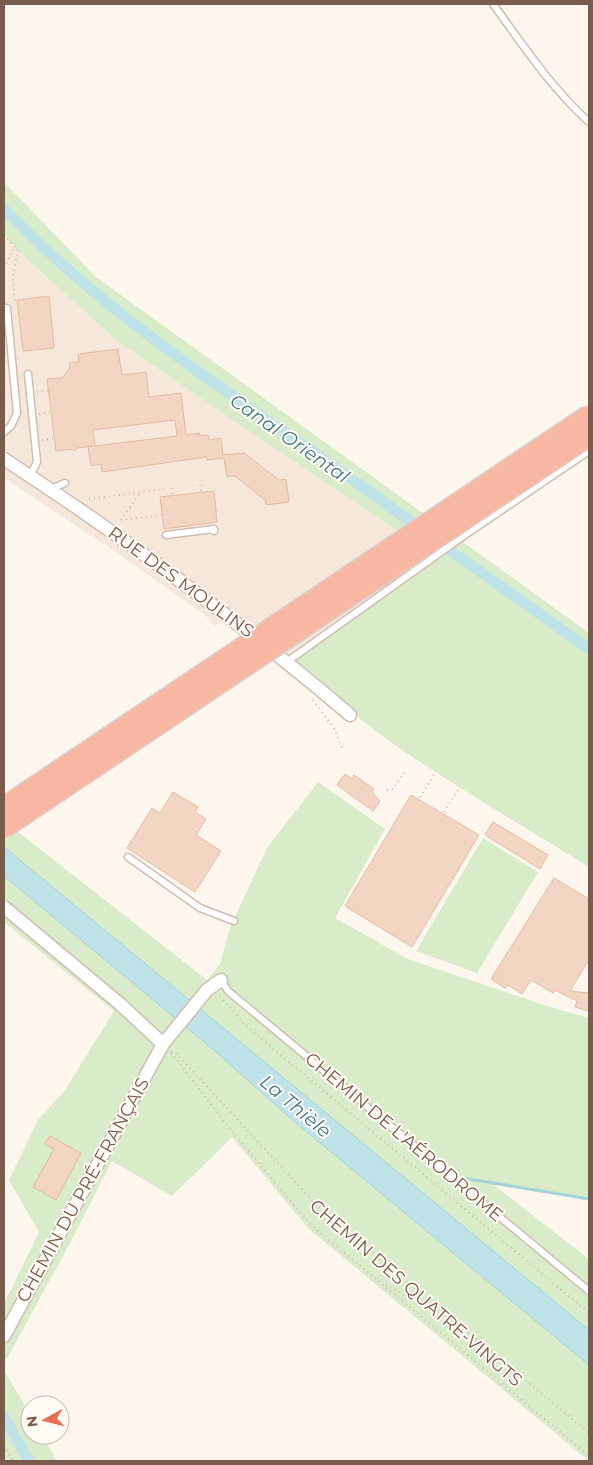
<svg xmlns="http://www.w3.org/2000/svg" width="593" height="1465" viewBox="0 0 593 1465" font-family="Montserrat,sans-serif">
	<rect width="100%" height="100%" fill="#fdf6ec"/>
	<path fill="#f5e8da" d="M 4,235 L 18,251 L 118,342 L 398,532 L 432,558 L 288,661 L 230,616 L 215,626 L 206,616 L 113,550 L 4,478 Z"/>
	<path fill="#d8ecc9" d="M 4,182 L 96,277 L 589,633 L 589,867 C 527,829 463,791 402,750 C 363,722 325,692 288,661 L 432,558 L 398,532 L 118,342 L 18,251 L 4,235 Z
		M 318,782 L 385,829 L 335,918 L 408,959 L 553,1008 L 589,1018 L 589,1199 L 494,1185 L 589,1259 L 589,1330 L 4,847 L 4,821 L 207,980 L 220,964 L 230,928 L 267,848 Z
		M 483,838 L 538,872 L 477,973 L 416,951 Z
		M 4,876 L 216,1052 L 296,1123 L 589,1365 L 589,1461 L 309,1229 L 232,1137 L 172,1196 L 112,1161 L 69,1245 L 4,1364 L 4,1304 L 39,1232 L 9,1180 L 38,1120 L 65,1090 L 114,1011 L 4,922 Z
		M 4,1370 L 30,1414 L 30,1435 L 42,1435 L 57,1461 L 4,1461 Z"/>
	<path fill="#bfe3e8" stroke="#a5d3da" d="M 4,847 L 589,1330 L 589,1365 L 296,1123 L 216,1052 L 4,876 Z"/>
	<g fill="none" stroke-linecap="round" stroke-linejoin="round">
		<path stroke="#a5d3da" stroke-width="3" d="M 463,1178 L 589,1199"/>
		<path stroke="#bfe3e8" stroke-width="11" d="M 4,209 C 130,339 280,423 423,531
			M 438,542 L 589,649
			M 4,1417 L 29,1461"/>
	</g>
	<path fill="#f3d5c3" stroke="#e6bba3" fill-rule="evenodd" d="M 49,296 L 54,348 L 23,351 L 17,300 Z
		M 118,349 L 122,375 L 146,372 L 149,397 L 181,393 L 186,435 L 199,433 L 200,436 L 208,435 L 209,440 L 221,438 L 223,455 L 244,453 L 279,480 L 286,479 L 289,502 L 266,505 L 265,500 L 235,476 L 227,477 L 224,458 L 207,460 L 206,457 L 102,472 L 101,464 L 91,466 L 88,447 L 92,446 L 77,448 L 74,451 L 72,449 L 56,451 L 47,379 L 62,378 L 70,368 L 69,363 L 79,362 L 78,354 ZM 175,420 L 177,436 L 95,446 L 93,430 Z
		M 214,491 L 217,522 L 164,529 L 160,497 Z
		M 345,774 L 352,779 L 354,775 L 374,789 L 372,792 L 380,801 L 373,811 L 337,785 Z
		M 173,792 L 198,807 L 195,812 L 206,819 L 196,835 L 221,851 L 195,892 L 127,848 L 152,808 L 160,813 Z
		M 411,795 L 479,835 L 412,947 L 345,906 Z
		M 493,822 L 548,855 L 540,869 L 485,835 Z
		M 554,878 L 589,899 L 589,959 L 570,991 L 589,993 L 589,1011 L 575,1007 L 577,1001 L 555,990 L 553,993 L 531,980 L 522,994 L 508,985 L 505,988 L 491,979 Z
		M 50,1136 L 81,1153 L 56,1200 L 33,1187 L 54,1149 L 45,1144 Z"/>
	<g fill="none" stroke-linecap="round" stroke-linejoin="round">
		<g stroke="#d1beb0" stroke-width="9">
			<path id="lane" d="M 493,4 C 523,45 551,88 589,122
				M 28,374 L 37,462 L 30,476
				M 4,432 L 11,426 L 17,413 L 7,308
				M 51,489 L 65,483
				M 166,535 L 214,529 L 214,531
				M 288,661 L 462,537 L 589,451
				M 128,857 L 200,908 L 234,921
				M 221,980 L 228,991 L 589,1291"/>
		</g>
		<g stroke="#d1beb0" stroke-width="15">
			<path id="street" d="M 4,459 C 125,538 240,621 350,715
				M 4,907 L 120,1004 L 163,1044
				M 4,1336 L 163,1044 L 207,990 L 221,980"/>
		</g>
		<path stroke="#d9b8a5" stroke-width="2" stroke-dasharray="1 4" stroke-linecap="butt" d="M 4,235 L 18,251 L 13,278 L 15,301 L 13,303
			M 4,268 L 15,246
			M 37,392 L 49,390
			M 39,414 L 51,412
			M 42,440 L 54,438
			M 200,485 L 201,492
			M 172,488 L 173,496
			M 89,499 L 164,489
			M 121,520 L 162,515
			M 121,520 L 140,493
			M 313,700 L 335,730 L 342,748
			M 387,790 L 393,789 L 405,771
			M 420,797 L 436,772
			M 444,812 L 460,787
			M 220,996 L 246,1026 L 589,1313
			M 171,1052 L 177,1054 L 322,1211 L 589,1433
			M 171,1053 L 235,1135 L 311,1225 L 589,1456
			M 386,1285 L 450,1319
			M 4,1446 L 13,1461"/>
		<use href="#lane" stroke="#fff" stroke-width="6"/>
		<use href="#street" stroke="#fff" stroke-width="12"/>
		<g stroke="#dad1cd" stroke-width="24" stroke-linecap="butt">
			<path id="highway-bridge" d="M 4,808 L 589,416
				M 4,827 L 589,435"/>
		</g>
		<use href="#highway-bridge" stroke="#f7b7a3" stroke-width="21"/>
	</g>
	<g text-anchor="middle" stroke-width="4" stroke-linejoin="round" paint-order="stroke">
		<g font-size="18" fill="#7a5c4d" stroke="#fffaf3">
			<text transform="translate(181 582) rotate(36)" y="6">RUE DES MOULINS</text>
			<text transform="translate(404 1137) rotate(40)" y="6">CHEMIN DE L'AÉRODROME</text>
			<text transform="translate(83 1190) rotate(-61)" y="6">CHEMIN DU PRÉ-FRANÇAIS</text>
			<text transform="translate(416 1293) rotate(41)" y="6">CHEMIN DES QUATRE-VINGTS</text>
		</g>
		<g font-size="19" font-style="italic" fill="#437c86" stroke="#fffaf3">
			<text transform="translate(290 438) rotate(35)" y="7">Canal Oriental</text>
			<text transform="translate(296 1106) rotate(40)" y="7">La Thièle</text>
		</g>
	</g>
	<rect width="593" height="1465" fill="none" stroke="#7a5c4d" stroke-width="10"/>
	<g transform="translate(45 1420) rotate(263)"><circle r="24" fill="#fffaf3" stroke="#cabbb1"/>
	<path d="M0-4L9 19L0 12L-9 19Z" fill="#e76f51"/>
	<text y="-8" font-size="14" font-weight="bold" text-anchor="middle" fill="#7a5c4d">N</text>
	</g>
</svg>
